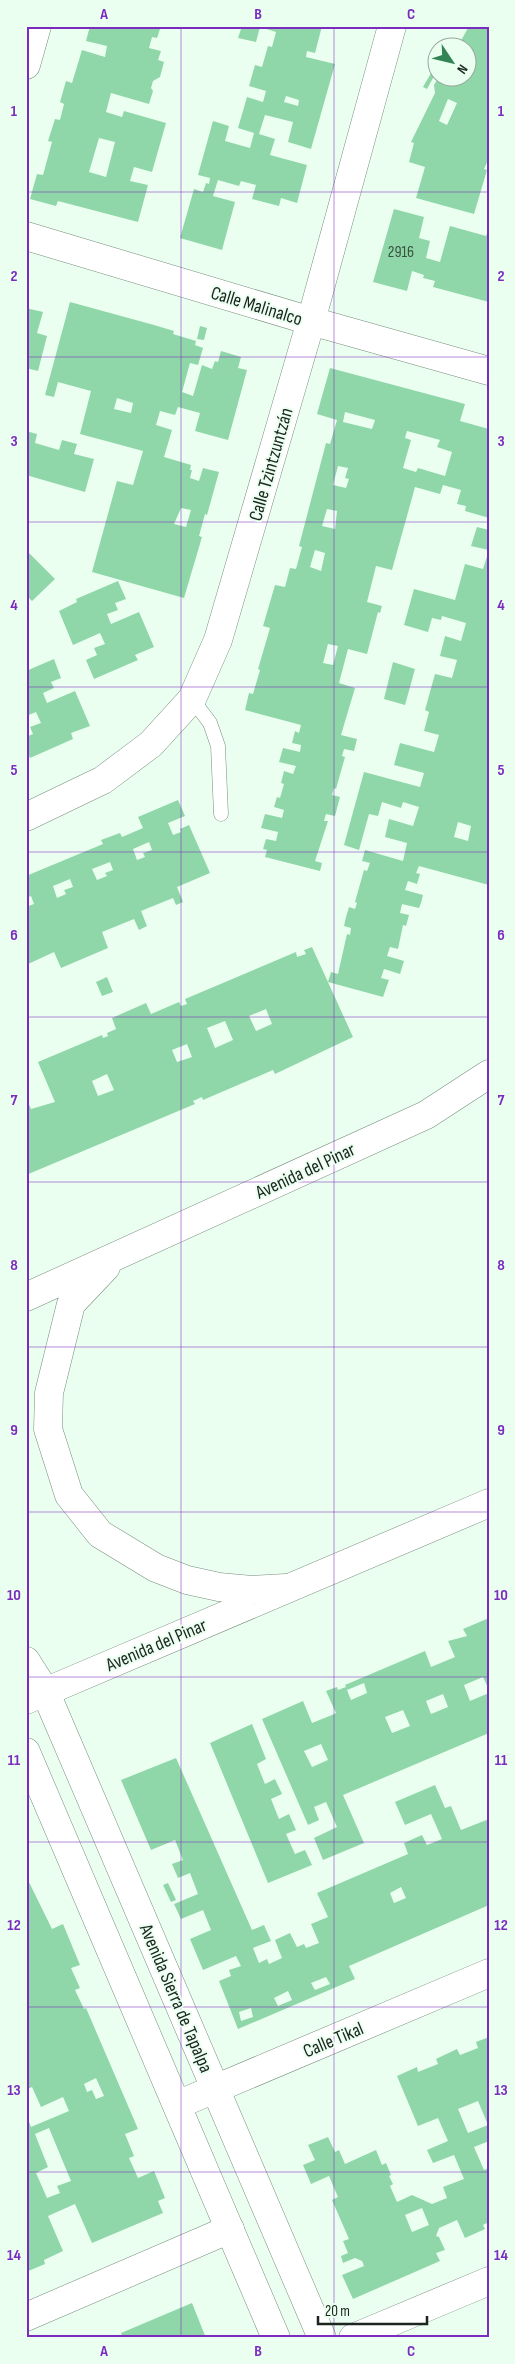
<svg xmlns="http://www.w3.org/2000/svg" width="515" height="2364" viewBox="0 0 515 2364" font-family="'Sofia Sans Condensed',sans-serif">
	<rect width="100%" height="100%" fill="#ebfff1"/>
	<path fill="#8fd7a8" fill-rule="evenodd" d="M 90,26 L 161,26 L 157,38 L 152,37 L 149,48 L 161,51 L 158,60 L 164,62 L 160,77 L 153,81 L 151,88 L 153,91 L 149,104 L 111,93 L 106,112 L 122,117 L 124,111 L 166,123 L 152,172 L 134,167 L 130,181 L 148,185 L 138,222 L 58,201 L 56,206 L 30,199 L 37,174 L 43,175 L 52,142 L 48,141 L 55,119 L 60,120 L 64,104 L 60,102 L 66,81 L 72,83 L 82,50 L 105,57 L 107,46 L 86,41 ZM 99,138 L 115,142 L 106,177 L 89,172 Z
		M 242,26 L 322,26 L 315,53 L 307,51 L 306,57 L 335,64 L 311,149 L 288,142 L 293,122 L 265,115 L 259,134 L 275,139 L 270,155 L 307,165 L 297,203 L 281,198 L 279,206 L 252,199 L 256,185 L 241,181 L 239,186 L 218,180 L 213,196 L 235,202 L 222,250 L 180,238 L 194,189 L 203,192 L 206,183 L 209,184 L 210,178 L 198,175 L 213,121 L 229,126 L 225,141 L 250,148 L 254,133 L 238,128 L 247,97 L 263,102 L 266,91 L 249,86 L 255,65 L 262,67 L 268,46 L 272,47 L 276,32 L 260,27 L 256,42 L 238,38 ZM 286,96 L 299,100 L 298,106 L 284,102 Z
		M 463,26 L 489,26 L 489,158 L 484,169 L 487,170 L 474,214 L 416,198 L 425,167 L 409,162 L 414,143 L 411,142 L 435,93 L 434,85 L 438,78 L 468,78 L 468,48 L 458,46 L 468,28 ZM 448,99 L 457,103 L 447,125 L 439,121 Z
		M 438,61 L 438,69 L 427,89 L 423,87 Z
		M 394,209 L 424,217 L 419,238 L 430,241 L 426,258 L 440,262 L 450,226 L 486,236 L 489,228 L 489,302 L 433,287 L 435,281 L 423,278 L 424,275 L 412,271 L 407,291 L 373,282 Z
		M 70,302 L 154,325 L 174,331 L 173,334 L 196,341 L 195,345 L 203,348 L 198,365 L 190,363 L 182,392 L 193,396 L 202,365 L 212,369 L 215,361 L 218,362 L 221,351 L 241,357 L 238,368 L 247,370 L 228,440 L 195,431 L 200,413 L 178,407 L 175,415 L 160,411 L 156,425 L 172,430 L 164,457 L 191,465 L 190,470 L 192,470 L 190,478 L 199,481 L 203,468 L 219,472 L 207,515 L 205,514 L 199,536 L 202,537 L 184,598 L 92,572 L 117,481 L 133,485 L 143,451 L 80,434 L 91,391 L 58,382 L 54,397 L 45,395 ZM 117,398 L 133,403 L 131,413 L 114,409 ZM 181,508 L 191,510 L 186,527 L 174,524 Z
		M 26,308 L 43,312 L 37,333 L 47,336 L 38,371 L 26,368 Z
		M 200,326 L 207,328 L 204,340 L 197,339 Z
		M 330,368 L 465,404 L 460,421 L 489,429 L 489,518 L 465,511 L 466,506 L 457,504 L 461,490 L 443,485 L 440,494 L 415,487 L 392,570 L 376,566 L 367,602 L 382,606 L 380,613 L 378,612 L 367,654 L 348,649 L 339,683 L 355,688 L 341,735 L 357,739 L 354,751 L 344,749 L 342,756 L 345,757 L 336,789 L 334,788 L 332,795 L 340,797 L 335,816 L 326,814 L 324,821 L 328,821 L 315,861 L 322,863 L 320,871 L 265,857 L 267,850 L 263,849 L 266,839 L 276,841 L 278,832 L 261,828 L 265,814 L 282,818 L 284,810 L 274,807 L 277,797 L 280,798 L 284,784 L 281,783 L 284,771 L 293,774 L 296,766 L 279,762 L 283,748 L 300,752 L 301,745 L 292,743 L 295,731 L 299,733 L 301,725 L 245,710 L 249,693 L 253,694 L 260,670 L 258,669 L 270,628 L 263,626 L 275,585 L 285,587 L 290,568 L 296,569 L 302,547 L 299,546 L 326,443 L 330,444 L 337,420 L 317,414 ZM 345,412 L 375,420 L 372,429 L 343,422 ZM 407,431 L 440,440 L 437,447 L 452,452 L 445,476 L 418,468 L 416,472 L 403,468 L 411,440 L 405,438 ZM 338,466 L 348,468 L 345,478 L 349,479 L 346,488 L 333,485 ZM 327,509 L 337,511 L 335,529 L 322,526 ZM 315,550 L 325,553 L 321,571 L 310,567 ZM 328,644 L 338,646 L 333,665 L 323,663 Z
		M 26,431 L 37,434 L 35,443 L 59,450 L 62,440 L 77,444 L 74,454 L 94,459 L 85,492 L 26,475 Z
		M 477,527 L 489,530 L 489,885 L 419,866 L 416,873 L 420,874 L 417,884 L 408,881 L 405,890 L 423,895 L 421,903 L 419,908 L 402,904 L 400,913 L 409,915 L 406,926 L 403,925 L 398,949 L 390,947 L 387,956 L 404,961 L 400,974 L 384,969 L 381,978 L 389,980 L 383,997 L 328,982 L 331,972 L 338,974 L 347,934 L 350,935 L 351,928 L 344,926 L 346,917 L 349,907 L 355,909 L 357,903 L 355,902 L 364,870 L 367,871 L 370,863 L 362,861 L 365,850 L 403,861 L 407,843 L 385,837 L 389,819 L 413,826 L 419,807 L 403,802 L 401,808 L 382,802 L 378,816 L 369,814 L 359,850 L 344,845 L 364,772 L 420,787 L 424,773 L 394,765 L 400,743 L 434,752 L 439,735 L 424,731 L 429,712 L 425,710 L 435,674 L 452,678 L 457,660 L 440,656 L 445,636 L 461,641 L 466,623 L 442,616 L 441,620 L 432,618 L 428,632 L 404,625 L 414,589 L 455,600 L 465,564 L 483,569 L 489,550 L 471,546 ZM 458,822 L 471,826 L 468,841 L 454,837 Z
		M 26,550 L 55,579 L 32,601 L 26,595 Z
		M 118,581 L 126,599 L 115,603 L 118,610 L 107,614 L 111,624 L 139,612 L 154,647 L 135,655 L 138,660 L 94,679 L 86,660 L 97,655 L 94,648 L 105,644 L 100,633 L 73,645 L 59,611 L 77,602 L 76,599 Z
		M 54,659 L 61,678 L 51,682 L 54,688 L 43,693 L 47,703 L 75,691 L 90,726 L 71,733 L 73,739 L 30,758 L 26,750 L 26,737 L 33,734 L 30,727 L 41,723 L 36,712 L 26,716 L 26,671 Z
		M 393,662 L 415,669 L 405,705 L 384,699 Z
		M 178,800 L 185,816 L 168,823 L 173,835 L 181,832 L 180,829 L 189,825 L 210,873 L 177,887 L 183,902 L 176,905 L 173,898 L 141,911 L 147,926 L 139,930 L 134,919 L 102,932 L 108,948 L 61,968 L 54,952 L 26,965 L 26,907 L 34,904 L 31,896 L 26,898 L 26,876 L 103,844 L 101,840 L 120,833 L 122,837 L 143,828 L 138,817 ZM 149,842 L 152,850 L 143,853 L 145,857 L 137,860 L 133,849 ZM 110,862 L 113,870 L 105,873 L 107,876 L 97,880 L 92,869 ZM 70,879 L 73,887 L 64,890 L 66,894 L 57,898 L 53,886 Z
		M 312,947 L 353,1037 L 275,1074 L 273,1070 L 203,1100 L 202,1097 L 193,1101 L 195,1104 L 26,1175 L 26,1098 L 31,1109 L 55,1102 L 38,1062 L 102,1035 L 103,1038 L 108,1036 L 107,1033 L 116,1029 L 112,1018 L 146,1003 L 151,1014 L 179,1002 L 181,1006 L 187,1004 L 185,999 L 296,952 L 297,957 L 306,954 L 304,950 ZM 266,1009 L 272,1024 L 256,1031 L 249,1016 ZM 225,1021 L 233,1040 L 215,1048 L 207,1028 ZM 187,1044 L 192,1057 L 177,1062 L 172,1050 ZM 107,1074 L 114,1090 L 98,1096 L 92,1081 Z
		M 107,977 L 113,992 L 102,996 L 96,982 Z
		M 489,1618 L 489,1690 L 483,1677 L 464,1685 L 470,1701 L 489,1693 L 489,1733 L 343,1795 L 364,1843 L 323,1860 L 314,1838 L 337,1827 L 326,1802 L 314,1807 L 319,1820 L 308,1825 L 262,1719 L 303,1701 L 312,1723 L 332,1715 L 336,1713 L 326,1691 L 337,1687 L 338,1690 L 346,1687 L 345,1685 L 425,1651 L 431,1667 L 455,1657 L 448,1641 L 467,1636 L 463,1629 ZM 364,1683 L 367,1693 L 351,1700 L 347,1690 ZM 443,1694 L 448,1707 L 431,1714 L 426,1701 ZM 403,1710 L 410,1726 L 392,1733 L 385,1717 ZM 321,1744 L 328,1760 L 312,1767 L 304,1751 Z
		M 252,1724 L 266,1759 L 257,1764 L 265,1784 L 275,1779 L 282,1794 L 271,1799 L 279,1819 L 289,1814 L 296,1830 L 286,1834 L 295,1854 L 305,1850 L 312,1865 L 268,1883 L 210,1743 Z
		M 176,1758 L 252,1930 L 264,1925 L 271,1941 L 253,1948 L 259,1963 L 267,1959 L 269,1964 L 282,1958 L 275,1940 L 290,1933 L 297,1947 L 304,1944 L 306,1948 L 319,1943 L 311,1924 L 328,1917 L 317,1893 L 408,1854 L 404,1843 L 422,1835 L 427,1845 L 442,1839 L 431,1814 L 405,1825 L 395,1802 L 435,1785 L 445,1808 L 451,1806 L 461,1830 L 489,1819 L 489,1905 L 349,1966 L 355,1979 L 238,2029 L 219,1981 L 231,1976 L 229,1970 L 241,1966 L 236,1956 L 203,1970 L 190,1939 L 211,1930 L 203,1910 L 181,1919 L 174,1904 L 198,1894 L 190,1873 L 178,1878 L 172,1864 L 183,1860 L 175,1840 L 151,1850 L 121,1780 ZM 401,1887 L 406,1898 L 394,1903 L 390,1893 ZM 326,1977 L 330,1984 L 315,1990 L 311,1983 ZM 288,1991 L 292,2000 L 278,2006 L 274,1998 ZM 251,2008 L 253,2017 L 241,2021 L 239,2012 Z
		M 26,1876 L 52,1929 L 63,1924 L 80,1965 L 71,1968 L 80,1988 L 75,1990 L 84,2009 L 86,2008 L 138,2129 L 125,2134 L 134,2156 L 129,2158 L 138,2178 L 154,2171 L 165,2198 L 158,2201 L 163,2213 L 92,2243 L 75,2204 L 48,2216 L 63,2251 L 44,2260 L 45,2264 L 26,2272 L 26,2120 L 28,2119 L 31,2127 L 69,2111 L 63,2097 L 41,2107 L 32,2087 L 26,2090 ZM 96,2078 L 104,2096 L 96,2099 L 92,2090 L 87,2092 L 84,2084 ZM 49,2128 L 71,2181 L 57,2186 L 60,2193 L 47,2198 L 36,2173 L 48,2167 L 35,2134 Z
		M 168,1883 L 176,1900 L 171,1902 L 163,1885 Z
		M 489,2037 L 489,2141 L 474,2147 L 484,2170 L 489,2168 L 489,2222 L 483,2225 L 485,2229 L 465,2238 L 457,2220 L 439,2228 L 436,2236 L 439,2237 L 445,2250 L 436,2253 L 440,2261 L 353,2299 L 342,2275 L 364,2266 L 362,2261 L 355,2258 L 343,2263 L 341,2256 L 348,2253 L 343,2241 L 349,2239 L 332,2200 L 338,2197 L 329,2176 L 311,2184 L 303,2165 L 315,2160 L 308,2145 L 328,2137 L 335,2152 L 339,2150 L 345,2164 L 376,2150 L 382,2165 L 386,2163 L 391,2175 L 389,2176 L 393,2184 L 390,2186 L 397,2202 L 412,2195 L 432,2204 L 447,2198 L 443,2187 L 464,2179 L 454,2155 L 433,2163 L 427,2150 L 448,2141 L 438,2118 L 418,2126 L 397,2076 L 417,2067 L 418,2072 L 438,2064 L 436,2059 L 457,2049 L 460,2055 L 478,2048 L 476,2042 ZM 478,2101 L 488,2125 L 468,2133 L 458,2109 ZM 422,2208 L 429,2225 L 412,2232 L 405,2215 Z
		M 192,2303 L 206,2338 L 123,2338 L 121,2333 Z"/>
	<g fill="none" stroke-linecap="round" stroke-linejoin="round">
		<g stroke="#788e7f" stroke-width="15">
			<path id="lane" d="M 192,699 L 210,723 L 218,746 L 221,814"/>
		</g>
		<g stroke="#788e7f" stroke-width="29">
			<path id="street" d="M 26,65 L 37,26
				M 26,236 L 311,321 L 489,371
				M 26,817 L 103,780 L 151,744 L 192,699 L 218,640 L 311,321 L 392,26
				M 106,1267 L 71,1304 L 49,1393 L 48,1429 L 69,1495 L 100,1534 L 156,1568 L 187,1580 L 219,1587 L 252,1590 L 286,1588
				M 26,1297 L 426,1115 L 489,1074
				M 26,1700 L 489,1503
				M 177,2105 L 489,1973
				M 26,2317 L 230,2229
				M 353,2338 L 489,2281"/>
		</g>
		<g stroke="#788e7f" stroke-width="29">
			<path id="secondary" d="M 26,1661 L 45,1691 L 322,2338
				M 26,1752 L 276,2338"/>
		</g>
		<use href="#lane" stroke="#fff" stroke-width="14"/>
		<use href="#street" stroke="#fff" stroke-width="28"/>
		<use href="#secondary" stroke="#fff" stroke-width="28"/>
	</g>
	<path fill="none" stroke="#7b2cbf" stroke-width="1" stroke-opacity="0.55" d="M 181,26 L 181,2338M 334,26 L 334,2338M 26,192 L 489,192M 26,357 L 489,357M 26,522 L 489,522M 26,687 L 489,687M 26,852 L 489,852M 26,1017 L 489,1017M 26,1182 L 489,1182M 26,1347 L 489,1347M 26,1512 L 489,1512M 26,1677 L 489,1677M 26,1842 L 489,1842M 26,2007 L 489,2007M 26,2172 L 489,2172"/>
	<g text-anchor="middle" stroke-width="4" stroke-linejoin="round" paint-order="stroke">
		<g font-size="16" fill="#395241">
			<text x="401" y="257">2916</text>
		</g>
		<g font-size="19" fill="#1c251f" stroke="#ebfff1">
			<text transform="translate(257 305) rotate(17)" y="7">Calle Malinalco</text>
			<text transform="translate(270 464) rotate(-74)" y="7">Calle Tzintzuntzán</text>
			<text transform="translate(305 1170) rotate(-25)" y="7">Avenida del Pinar</text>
			<text transform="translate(156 1644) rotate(-23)" y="7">Avenida del Pinar</text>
			<text transform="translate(177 1998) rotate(67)" y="7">Avenida Sierra de Tapalpa</text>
			<text transform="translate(333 2039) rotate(-23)" y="7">Calle Tikal</text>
		</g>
	</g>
	<rect width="515" height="2364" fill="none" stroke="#ebfff1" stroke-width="55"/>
	<g transform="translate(452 62) rotate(125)"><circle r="24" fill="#ebfff1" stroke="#98a89d"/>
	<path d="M0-4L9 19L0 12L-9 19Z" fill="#338455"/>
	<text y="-8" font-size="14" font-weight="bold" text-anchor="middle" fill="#1c251f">N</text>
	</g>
	<path d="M318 2316v8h109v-8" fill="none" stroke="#1c251f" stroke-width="2.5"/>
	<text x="325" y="2316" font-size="15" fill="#1c251f" stroke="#ebfff1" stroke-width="4" paint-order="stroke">20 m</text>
	<rect x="28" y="28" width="460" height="2308" fill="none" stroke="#7b2cbf" stroke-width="2"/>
	<g font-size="16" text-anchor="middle" font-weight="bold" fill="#7b2cbf">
		<text x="104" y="19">A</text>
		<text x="258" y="19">B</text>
		<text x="411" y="19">C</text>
		<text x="14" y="116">1</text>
		<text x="501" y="116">1</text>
		<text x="14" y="281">2</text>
		<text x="501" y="281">2</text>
		<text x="14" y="446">3</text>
		<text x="501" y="446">3</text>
		<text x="14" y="610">4</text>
		<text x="501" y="610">4</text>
		<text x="14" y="775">5</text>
		<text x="501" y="775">5</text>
		<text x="14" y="940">6</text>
		<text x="501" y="940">6</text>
		<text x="14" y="1105">7</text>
		<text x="501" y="1105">7</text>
		<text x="14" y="1270">8</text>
		<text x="501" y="1270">8</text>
		<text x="14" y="1435">9</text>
		<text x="501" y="1435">9</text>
		<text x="14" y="1600">10</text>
		<text x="501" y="1600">10</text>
		<text x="14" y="1765">11</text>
		<text x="501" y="1765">11</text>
		<text x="14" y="1930">12</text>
		<text x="501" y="1930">12</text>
		<text x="14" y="2095">13</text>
		<text x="501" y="2095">13</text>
		<text x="14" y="2260">14</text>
		<text x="501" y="2260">14</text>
		<text x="104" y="2356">A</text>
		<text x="258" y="2356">B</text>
		<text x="411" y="2356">C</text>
	</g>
</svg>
